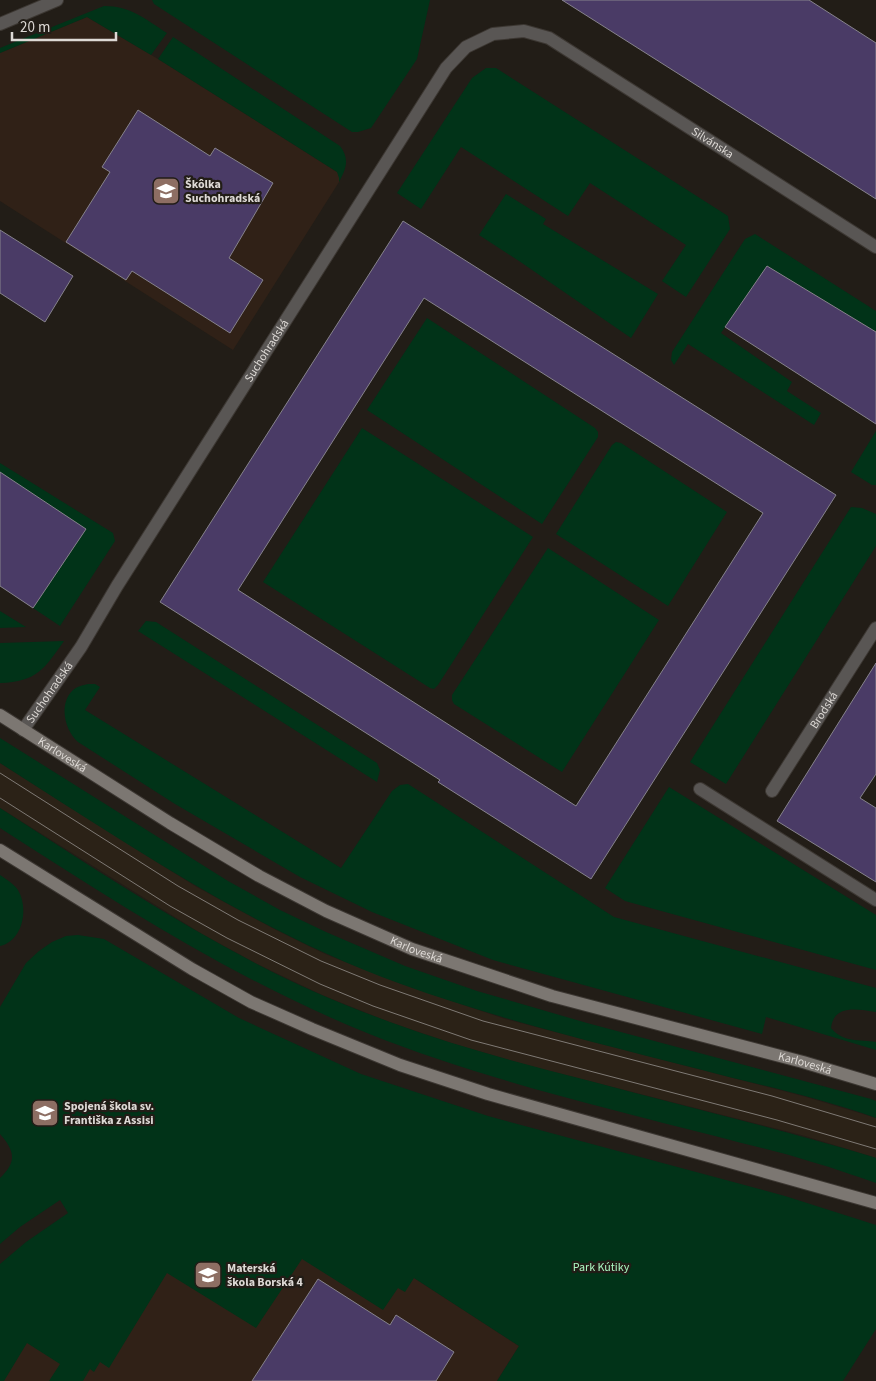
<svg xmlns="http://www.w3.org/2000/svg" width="876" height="1381" viewBox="0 0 876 1381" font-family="'Source Sans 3',sans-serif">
	<rect width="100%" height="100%" fill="#221d17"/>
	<path fill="#2b2217" d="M 0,763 L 195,886 L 276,930 L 325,954 L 399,983 L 505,1019 L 806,1097 L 876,1118 L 876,1158 L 805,1136 L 530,1066 L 454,1044 L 389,1022 L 322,995 L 257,964 L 202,934 L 0,808 Z"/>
	<path fill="#302117" d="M 87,17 L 158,59 L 337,172 L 339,175 L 339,182 L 233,350 L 0,201 L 0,53 Z
		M 103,1208 L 414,1278 L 519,1346 L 497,1381 L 0,1381 Z"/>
	<path fill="#013318" d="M 152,0 L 430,0 L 417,59 L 371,128 L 358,132 L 352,132 L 154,4 Z
		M 104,6 C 131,6 145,19 167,33 L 151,55 L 87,17 L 0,53 L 0,48 Z
		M 173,37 L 340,146 C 350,159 346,169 339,182 L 339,178 L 337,172 L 158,59 Z
		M 486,68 L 496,68 L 728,216 L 730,229 L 686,297 L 662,281 L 686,245 L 590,183 L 568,216 L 461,147 L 421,209 L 397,193 L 472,78 Z
		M 506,194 L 546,219 L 543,224 L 658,294 L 631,338 L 519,261 L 479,235 Z
		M 755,234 L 876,311 L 876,332 L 767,266 L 721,333 L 792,382 L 787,391 L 821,413 L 814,425 L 688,344 L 674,365 L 671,360 L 672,352 L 745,239 Z
		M 427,318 L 595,428 L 598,432 L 598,437 L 542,524 L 367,410 Z
		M 362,428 L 533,537 L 438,685 L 434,689 L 430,688 L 263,582 Z
		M 876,431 L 876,485 L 872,485 L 851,472 Z
		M 616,442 L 621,443 L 727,512 L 668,606 L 556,534 L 612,445 Z
		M 0,463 L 113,533 L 115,541 L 60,626 L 33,608 L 85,529 L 8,478 L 0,481 Z
		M 851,507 L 862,508 L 876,514 L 876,546 L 726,784 L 690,762 Z
		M 548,548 L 659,620 L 562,772 L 454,704 L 452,700 L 452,695 Z
		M 0,611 L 26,627 L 0,628 Z
		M 146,621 L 156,622 L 377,763 L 380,770 L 377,782 L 138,631 Z
		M 64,641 C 45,668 37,682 0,683 L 0,643 Z
		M 88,684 L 95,684 L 100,687 L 85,710 L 341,868 L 392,791 L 400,785 L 408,784 L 614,917 L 876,988 L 876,1012 C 857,1009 834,1004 831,1028 C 843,1043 859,1039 876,1042 L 876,1050 L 766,1017 L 762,1034 L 493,960 L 372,912 L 300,877 L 175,804 L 78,742 C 65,731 58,704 73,690 C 76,687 83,685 88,684 Z
		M 0,738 L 228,881 L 280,910 L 326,932 L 405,966 L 477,991 L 587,1023 L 871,1099 L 876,1101 L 876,1118 C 828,1101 778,1089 729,1077 C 619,1048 508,1023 401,984 C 256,932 129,845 0,763 Z
		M 669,787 L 876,915 L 876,970 L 625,901 L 605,888 Z
		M 0,808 C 84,862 167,917 255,963 C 298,986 344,1005 390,1022 C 455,1046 523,1064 590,1081 C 683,1106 777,1128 870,1156 L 876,1158 L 876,1183 C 855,1176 834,1168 812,1162 C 781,1152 748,1145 715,1136 C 598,1106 479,1078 367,1033 C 236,980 118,904 0,828 Z
		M 0,875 C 6,879 14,884 18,890 C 29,908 23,941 0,946 Z
		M 78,935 L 104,939 L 239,1018 L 361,1074 L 488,1116 L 785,1196 L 876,1225 L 876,1329 L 843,1381 L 497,1381 L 519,1346 L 414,1278 L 405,1292 L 398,1288 L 383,1310 L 302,1259 L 256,1328 L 167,1273 L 109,1368 L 100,1362 L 94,1372 L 90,1369 L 83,1381 L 49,1381 L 60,1364 L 27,1343 L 4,1381 L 0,1381 L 0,1264 L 26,1242 L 68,1213 L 60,1200 L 20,1227 L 0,1244 L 0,1178 C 17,1162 15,1151 0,1134 L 0,1007 L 26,963 L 39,951 L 52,942 L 66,936 Z"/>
	<path fill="#4a3b66" stroke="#86838c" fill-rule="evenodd" d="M 562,0 L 809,0 L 876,43 L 876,199 Z
		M 138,110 L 210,156 L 215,148 L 273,183 L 229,258 L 263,280 L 230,333 L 132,271 L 126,280 L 66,242 L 110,172 L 102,167 Z
		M 403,221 L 836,495 L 591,879 L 438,782 L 440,780 L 160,602 ZM 424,298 L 763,513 L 576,806 L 238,590 Z
		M 0,230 L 73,276 L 45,322 L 0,293 Z
		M 767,266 L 876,332 L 876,424 L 725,327 Z
		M 0,472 L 86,529 L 33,608 L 0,586 Z
		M 876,663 L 876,774 L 860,798 L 876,808 L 876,882 L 777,821 Z
		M 318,1279 L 390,1325 L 396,1315 L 454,1352 L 436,1381 L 252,1381 Z"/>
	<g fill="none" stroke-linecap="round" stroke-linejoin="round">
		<g stroke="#3c3732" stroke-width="14">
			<g id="street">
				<path d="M 0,24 L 57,0"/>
				<path id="s1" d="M 23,730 L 81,647 L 117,586 L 446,68 L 466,47 L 493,34 L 524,31 L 549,38 L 876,247"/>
				<path d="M 700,789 L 876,900"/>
				<path id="s2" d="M 772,791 L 876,628"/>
			</g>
		</g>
		<g stroke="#3c3732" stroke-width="14">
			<g id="secondary">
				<path id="s3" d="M 0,715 L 170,823 L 259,876 L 326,911 L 412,949 L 552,996 L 803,1062 L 876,1084"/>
				<path d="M 0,850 L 192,969 L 251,1002 L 312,1029 L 400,1065 L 488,1094 L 876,1203"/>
			</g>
		</g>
		<use href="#street" stroke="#595654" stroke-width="12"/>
		<use href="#secondary" stroke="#7c7772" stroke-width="12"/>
		<path stroke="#7f7a75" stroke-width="1" d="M 0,773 L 178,886 L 238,920 L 321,961 L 380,985 L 483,1021 L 772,1096 L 876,1127
			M 0,798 L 170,906 L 227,938 L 320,984 L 373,1006 L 471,1040 L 777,1120 L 876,1149"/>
	</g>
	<defs>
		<g id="school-square" transform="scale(1.4375)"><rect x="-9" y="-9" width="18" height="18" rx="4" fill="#8d6e63" stroke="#221d17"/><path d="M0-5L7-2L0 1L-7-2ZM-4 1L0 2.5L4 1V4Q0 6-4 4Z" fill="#fff"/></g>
	</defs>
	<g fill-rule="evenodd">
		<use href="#school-square" x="166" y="191"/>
		<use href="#school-square" x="45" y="1113"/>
		<use href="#school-square" x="208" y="1275"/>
	</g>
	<g text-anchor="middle" stroke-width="4.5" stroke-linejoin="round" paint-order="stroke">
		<g font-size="12" fill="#ddd9d5" stroke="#221d17">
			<text dy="4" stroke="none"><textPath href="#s1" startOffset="1096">Silvánska</textPath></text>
			<text dy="4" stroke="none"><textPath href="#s1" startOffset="451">Suchohradská</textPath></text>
			<text dy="4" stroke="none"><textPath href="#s1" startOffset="46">Suchohradská</textPath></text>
			<text dy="4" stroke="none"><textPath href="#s2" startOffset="96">Brodská</textPath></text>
			<text dy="4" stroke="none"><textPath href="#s3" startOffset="74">Karloveská</textPath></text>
			<text dy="4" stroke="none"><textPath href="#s3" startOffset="479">Karloveská</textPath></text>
			<text dy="4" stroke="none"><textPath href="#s3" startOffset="884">Karloveská</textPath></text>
		</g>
		<g font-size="12" font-weight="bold" fill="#ddd9d5" stroke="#221d17" text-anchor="start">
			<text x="185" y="188">Škôlka<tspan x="185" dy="14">Suchohradská</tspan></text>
			<text x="64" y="1110">Spojená škola sv.<tspan x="64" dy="14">Františka z Assisi</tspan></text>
			<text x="227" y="1272">Materská<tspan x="227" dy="14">škola Borská 4</tspan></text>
		</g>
		<g font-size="12" fill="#abf6c1" stroke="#221d17">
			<text x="601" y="1271">Park Kútiky</text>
		</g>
	</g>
	<path d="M12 32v8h104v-8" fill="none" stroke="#ddd9d5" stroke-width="2.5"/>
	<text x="20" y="32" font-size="15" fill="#ddd9d5" stroke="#221d17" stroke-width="4" paint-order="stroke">20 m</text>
</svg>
